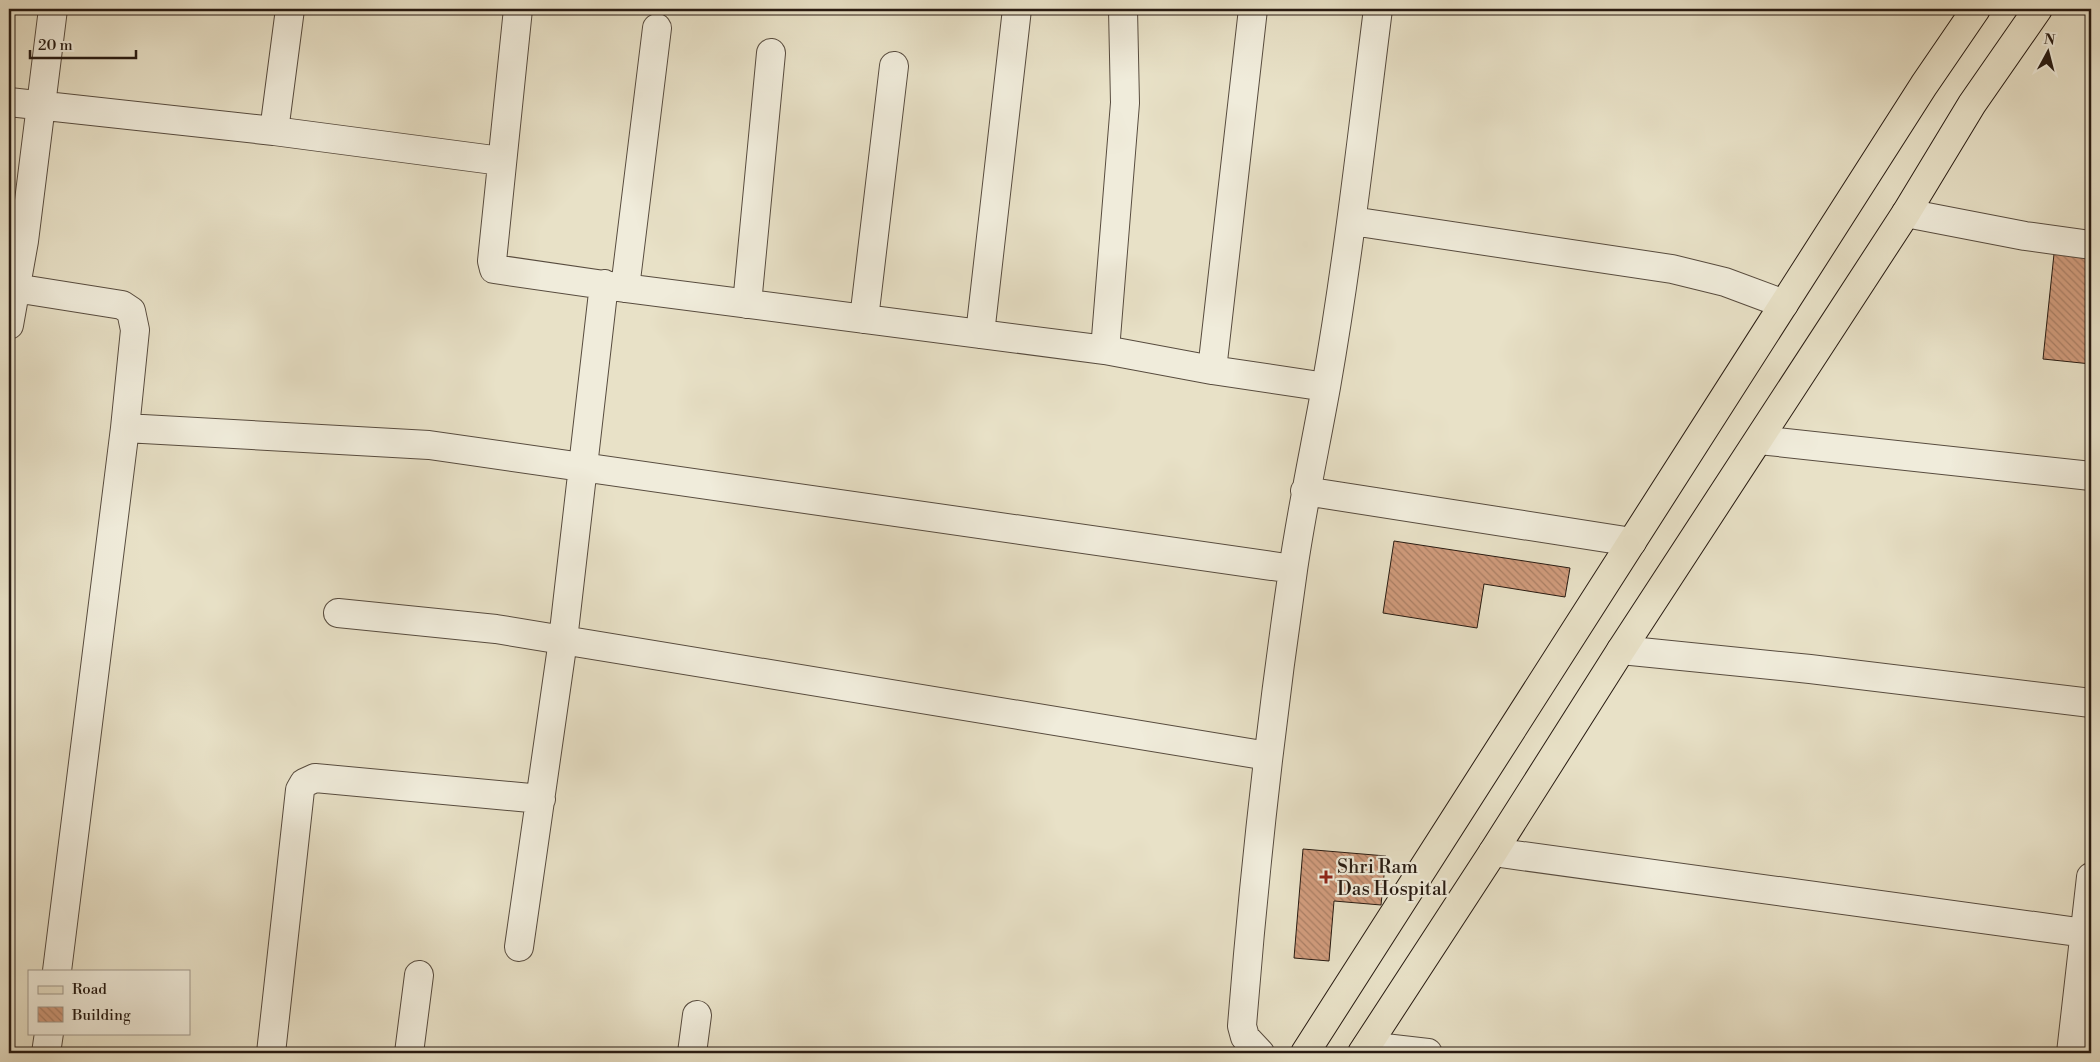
<svg xmlns="http://www.w3.org/2000/svg" width="2100" height="1062" viewBox="0 0 2100 1062" font-family="'Libre Bodoni',serif">
	<defs>
		<pattern id="building-back-hatch" width="6" height="6" patternUnits="userSpaceOnUse" patternTransform="scale(1.25)"><rect width="6" height="6" fill="#d09b7c"/><path d="M-1 5l2 2M0 0l6 6M5-1l2 2" fill="none" stroke="#a97e64"/></pattern>
	</defs>
	<rect width="100%" height="100%" fill="#e8e1c7"/>
	<filter id="stains"><feTurbulence type="fractalNoise" baseFrequency=".004" numOctaves="4"/><feColorMatrix values="0 0 0 0 .2 0 0 0 0 .09 0 0 0 0 .02 0 0 0 .5 -.17"/></filter>
	<radialGradient id="worn" r=".72"><stop offset=".6" stop-color="#630" stop-opacity="0"/><stop offset="1" stop-color="#630" stop-opacity=".3"/></radialGradient>
	<path fill="url(#building-back-hatch)" stroke="#281b12" d="M 2054,254 L 2091,258 L 2091,364 L 2043,359 Z
		M 1394,541 L 1570,568 L 1565,597 L 1484,584 L 1477,628 L 1383,613 Z
		M 1303,849 L 1386,856 L 1381,905 L 1334,901 L 1329,961 L 1294,958 Z"/>
	<g fill="none" stroke-linecap="round" stroke-linejoin="round">
		<g stroke="#584c3f" stroke-width="30">
			<path id="street" d="M 518,9 L 492,261 L 494,269 L 625,288 L 1105,350 L 1212,370 L 1326,387
				M 9,102 L 274,131 L 501,161
				M 274,131 L 290,9
				M 1906,213 L 2025,236 L 2091,245
				M 1352,221 L 1672,269 L 1725,282 L 1784,304
				M 15,288 L 122,305 L 131,311 L 135,330 L 125,428
				M 625,288 L 657,28
				M 747,304 L 771,53
				M 864,319 L 894,66
				M 9,325 L 24,241 L 53,9
				M 980,334 L 1017,9
				M 1105,350 L 1125,103 L 1123,9
				M 1212,370 L 1253,9
				M 1759,440 L 2091,476
				M 1305,491 L 1632,542
				M 338,613 L 496,629 L 1268,756
				M 1621,650 L 1810,669 L 2091,703
				M 1493,852 L 2085,933
				M 519,947 L 563,640 L 604,284
				M 57,971 L 125,428 L 429,445 L 1293,569
				M 1367,1046 L 1428,1053
				M 46,1053 L 49,1033
				M 271,1053 L 300,790 L 304,783 L 315,778 L 541,799
				M 409,1053 L 419,975
				M 692,1053 L 697,1015
				M 1260,1053 L 1245,1037 L 1242,1026 C 1254,874 1271,721 1293,570 C 1302,508 1315,448 1326,387 C 1348,262 1362,135 1378,9
				M 2071,1053 L 2091,877"/>
		</g>
		<g stroke="#281b12" stroke-width="30">
			<path id="primary" d="M 1305,1053 L 1924,85 L 1976,9
				M 1362,1053 L 1493,852 L 1621,650 L 1906,213 L 1972,104 L 2038,9"/>
		</g>
		<use href="#street" stroke="#f0ecdb" stroke-width="28"/>
		<use href="#primary" stroke="#e8e1c7" stroke-width="28"/>
	</g>
	<path fill="#8f2418" stroke="#f0ecdb" stroke-width="2" d="M1323.5 869.5h5v5h5v5h-5v5h-5v-5h-5v-5h5z"/>
	<g text-anchor="middle" stroke-width="4.5" stroke-linejoin="round" paint-order="stroke">
		<g font-size="19" fill="#281b12" stroke="#f0ecdb" text-anchor="start">
			<text x="1337" y="873">Shri Ram<tspan x="1337" dy="22">Das Hospital</tspan></text>
		</g>
	</g>
	<rect width="2100" height="1062" fill="none" stroke="#e8e1c7" stroke-width="30"/>
	<rect x="10" y="10" width="2080" height="1042" fill="none" stroke="#281b12" stroke-width="2.5"/>
	<rect x="15" y="15" width="2070" height="1032" fill="none" stroke="#281b12"/>
	<rect x="28" y="970" width="162" height="65" fill="#f0ecdb" stroke="#a0988b"/>
	<rect x="38" y="986" width="25" height="8" fill="#e8e1c7" stroke="#a0988b"/>
	<text x="72" y="994" font-size="15" fill="#281b12">Road</text>
	<rect x="38" y="1007" width="25" height="15" fill="url(#building-back-hatch)" stroke="#a0988b"/>
	<text x="72" y="1020" font-size="15" fill="#281b12">Building</text>
	<g transform="translate(2048 52) rotate(7)" stroke="#f0ecdb" stroke-width="4" paint-order="stroke">
	<path d="M0-4L9 19L0 12L-9 19Z" fill="#281b12"/>
	<text y="-8" font-size="14" font-weight="bold" text-anchor="middle" fill="#281b12">N</text>
	</g>
	<path d="M30 50v8h106v-8" fill="none" stroke="#281b12" stroke-width="2.5"/>
	<text x="38" y="50" font-size="15" fill="#281b12" stroke="#f0ecdb" stroke-width="4" paint-order="stroke">20 m</text>
	<rect width="100%" height="100%" filter="url(#stains)"/>
	<rect width="100%" height="100%" fill="url(#worn)"/>
</svg>
